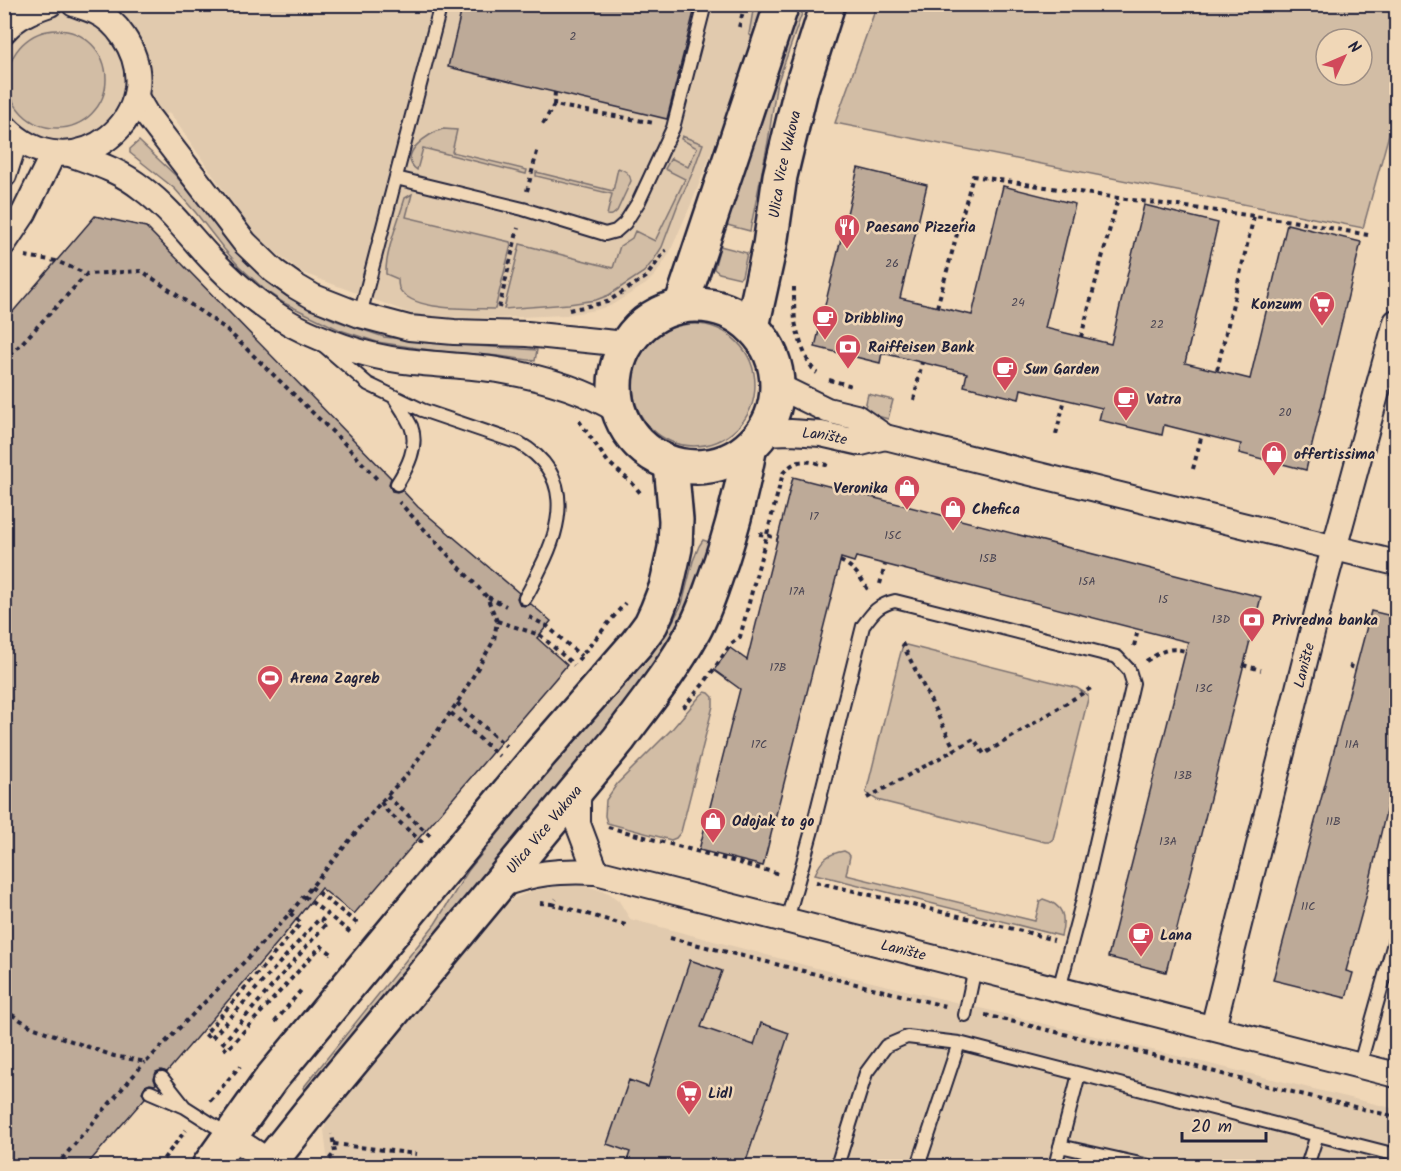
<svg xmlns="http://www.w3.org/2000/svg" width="1401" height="1171" viewBox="0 0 1401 1171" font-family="Kalam,sans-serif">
	<rect width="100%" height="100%" fill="#f0d7b7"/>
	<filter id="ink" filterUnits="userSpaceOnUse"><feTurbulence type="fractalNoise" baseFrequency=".0167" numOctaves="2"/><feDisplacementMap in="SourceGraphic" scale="12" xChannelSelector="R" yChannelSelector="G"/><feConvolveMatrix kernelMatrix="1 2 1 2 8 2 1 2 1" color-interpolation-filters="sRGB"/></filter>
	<g filter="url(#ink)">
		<path fill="#e1caae" d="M 5,5 L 764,5 L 726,115 L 692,202 L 669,254 L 656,274 L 646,284 L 623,298 L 610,306 L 595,310 L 566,315 L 497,318 L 429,317 L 415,315 L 303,273 L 271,249 L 257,236 L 242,217 L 170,113 L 5,157 Z
			M 575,884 L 594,888 L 609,893 L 619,901 L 630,919 L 839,974 L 1396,1109 L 1396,1166 L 334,1166 L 327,1156 L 324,1130 L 328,1118 L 334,1106 L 495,914 L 513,899 L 532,891 L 557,885 Z"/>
		<path fill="#d2bda5" stroke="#7a7070" stroke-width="1.5" fill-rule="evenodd" d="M 754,5 L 764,5 L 752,37 L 749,34 Z
			M 796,5 L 805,5 L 776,87 L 768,142 L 750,231 L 727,225 L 748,149 Z
			M 877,5 L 1396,5 L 1396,109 L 1363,228 L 835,123 ZM 1326,39 L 1362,39 L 1362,75 L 1326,75 Z
			M8 79a49 49 0 1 1 98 0a49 49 0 1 1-98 0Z
			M 443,129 L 457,130 L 452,152 L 527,170 L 526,174 L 423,148 L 417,170 C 396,155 428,133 443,129 Z
			M 682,136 L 703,144 L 692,174 L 678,204 L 662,247 L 653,261 L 644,272 L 609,295 L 596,300 L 569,304 L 504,309 L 520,244 L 613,268 L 620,246 L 632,238 L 635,231 L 655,241 L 685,179 L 665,169 L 671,158 L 688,167 L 697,148 L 681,139 Z
			M 139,141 L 175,175 L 201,205 L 221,233 L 240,256 L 277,289 L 309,308 L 334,320 L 384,337 L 447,344 L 537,350 L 535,361 L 499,356 L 437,351 L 377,342 L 340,330 L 284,303 L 265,290 L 239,266 L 224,249 L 196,213 L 175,189 L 130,153 L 130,149 Z
			M 618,168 C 625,170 630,173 631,181 L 617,211 C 613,215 612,216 607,215 L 612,194 L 536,176 L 536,172 L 613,191 Z
			M 412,194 L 406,217 L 510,242 L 511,245 L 495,309 C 472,308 411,312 399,288 C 398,285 398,281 398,279 L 386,274 C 385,253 399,219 405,198 Z
			M 720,246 L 747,253 L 742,276 L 740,278 L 719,273 L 714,269 Z
			M633 385a61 61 0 1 1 122 0a61 61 0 1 1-122 0Z
			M 868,394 L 893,400 L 888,419 L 864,412 Z
			M 703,540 L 709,542 L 711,547 L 691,606 L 671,640 L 647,676 L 560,785 L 308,1093 L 303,1088 L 435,924 L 468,871 L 547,773 L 637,670 L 665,636 L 682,604 L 693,561 L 699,546 Z
			M 906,645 L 1077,688 L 1088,695 L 1088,699 L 1053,839 L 1049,842 L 1045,842 L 877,800 L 866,793 L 898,663 L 902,648 Z
			M 705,692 L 709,693 L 713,697 L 713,706 L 681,832 L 676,838 L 671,840 L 607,823 L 605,816 L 606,800 L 617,784 L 673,728 L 701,695 Z
			M 844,851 L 848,853 L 850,856 L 846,875 L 1035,921 L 1040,901 L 1043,899 C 1064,905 1066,917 1061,936 L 815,874 C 822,859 827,854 844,851 Z"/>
		<path fill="#bdaa98" stroke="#22223b" stroke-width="1.5" d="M 463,4 L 696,4 L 667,119 L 448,67 Z
			M 858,168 L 927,185 L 900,298 L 972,315 L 1003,186 L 1075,204 L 1045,328 L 1111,344 L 1144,205 L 1218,223 L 1185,363 L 1250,379 L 1287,224 L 1361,242 L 1306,470 L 1239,453 L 1241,444 L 1164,425 L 1162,435 L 1099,420 L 1102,408 L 1021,389 L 1019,399 L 964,386 L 967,373 L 882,353 L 880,363 L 815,347 Z
			M 95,216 L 146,227 L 391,478 L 389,484 L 392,491 L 397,492 L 402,490 L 418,507 L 519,593 L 517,598 L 520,605 L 525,606 L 531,604 L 551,621 L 537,638 L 567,665 L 354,914 L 321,888 L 284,935 L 167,1072 L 161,1070 L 156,1072 L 154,1079 L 156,1084 L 155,1085 L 150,1084 L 145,1086 L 142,1092 L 145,1098 L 85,1167 L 17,1167 L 4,1156 L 4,322 Z
			M 793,477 L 1261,597 L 1166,972 L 1108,957 L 1188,642 L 856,557 L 854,562 L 841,558 L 763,866 L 699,850 L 740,689 L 714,670 L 730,648 L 747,660 Z
			M 1371,611 L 1396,617 L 1396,769 L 1365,901 L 1346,971 L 1353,973 L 1346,998 L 1273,980 Z
			M 690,960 L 722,971 L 701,1027 L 754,1045 L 761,1023 L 789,1033 L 744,1167 L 625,1167 L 630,1152 L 607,1144 L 629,1080 L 648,1087 Z"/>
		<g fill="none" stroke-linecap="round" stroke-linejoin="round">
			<g stroke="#22223b" stroke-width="16">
				<path id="lane" d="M 396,178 L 523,209 L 605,234 L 616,231 L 625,223 L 639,201 L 673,128 L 705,4
					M 360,315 L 441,4
					M 324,346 L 368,384 L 422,410 L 519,443 C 572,473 564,522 540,569 C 535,579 531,589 525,598
					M 394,397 C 400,406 406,416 411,426 C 419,446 407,468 397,484
					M 787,920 L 812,830 L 863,626 C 873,612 878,605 895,601 L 1117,657 L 1129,670 L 1133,683 L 1082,903 L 1059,989
					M 965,1015 L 975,968
					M 1359,1067 L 1396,936
					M 162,1078 L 184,1106
					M 150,1092 L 185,1107 L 229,1135
					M 1060,1146 L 1149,1166
					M 837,1166 L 866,1073 L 886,1046 L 907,1037 L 959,1043 L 1396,1155
					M 918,1166 L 959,1043
					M 1055,1166 L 1079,1074
					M 1307,1166 L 1317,1135"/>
			</g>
			<g stroke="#22223b" stroke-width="28">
				<g id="street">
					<path d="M 4,31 C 17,16 32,10 50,4"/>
					<path d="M 136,97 L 146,114 L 245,243 L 274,271 L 295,286 L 314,297 L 360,315 L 409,328 L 454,332 L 527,334 L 625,344"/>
					<path d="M 4,126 C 72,199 176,113 123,36 C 117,27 107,17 96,12 C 89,9 82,7 74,4"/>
					<path d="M 70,154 C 98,164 119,170 143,189 C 170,209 190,237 213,261 C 240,289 272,316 307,332 C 336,345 367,356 398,360 C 431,365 465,365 498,370 C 539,377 582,388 618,411"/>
					<path d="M 4,175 L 16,138"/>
					<path d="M 4,243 L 24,213 L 53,154"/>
					<path d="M 778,386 L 827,410 L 856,417 L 885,437 L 1396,563"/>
					<path id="s1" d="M 762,433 L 791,432 L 821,434 L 861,443 L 885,437"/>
					<path d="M 580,784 L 578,801 L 578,824 L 596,872"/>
					<path id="s2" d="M 497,886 C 534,873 557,870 596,872 L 1396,1075"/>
					<path id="s3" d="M 1213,1028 L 1323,589 L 1396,322"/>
					<path d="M 230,1136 L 276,1166"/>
				</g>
			</g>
			<g stroke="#22223b" stroke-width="38">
				<g id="secondary">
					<circle cx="696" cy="386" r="81"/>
					<path d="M 681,306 L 782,4"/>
					<path id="s4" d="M 752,327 L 770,245 L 780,176 L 801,89 L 828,4"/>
					<path d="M 209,1166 L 271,1079 L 540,754 L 637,643 L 651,624 L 657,611 L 666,588 L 672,562 L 675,548 L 676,520 L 671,464"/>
					<path id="s5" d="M 267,1166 L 310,1112 L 619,739 C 644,705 672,671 692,634 C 702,617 708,598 715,579 C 730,537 741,495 749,451"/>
				</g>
			</g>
			<path stroke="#22223b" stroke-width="4" stroke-dasharray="4.5 4.5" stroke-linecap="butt" d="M 739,27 L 745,4
				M 555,92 L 554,105 L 654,123
				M 543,124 L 554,105
				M 527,191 L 538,148
				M 25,256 L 56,261 L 87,274
				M 794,287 C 794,298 794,310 795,321 C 797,334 807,366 817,373
				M 937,307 L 973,176 L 1118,198 L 1292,221 L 1368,235
				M 499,308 L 518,228
				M 569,310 L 607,302 L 646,277 L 666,250
				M 1081,337 L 1118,198
				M 4,362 L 87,274 L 142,271 L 226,329 L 343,442 L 377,479
				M 1217,370 L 1254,216
				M 829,380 L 849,385 L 847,389
				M 914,400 L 922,362
				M 579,421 L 608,462 L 632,483 L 642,495
				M 1056,434 L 1065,399
				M 1193,469 L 1202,434
				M 759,534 L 767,535 L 778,539
				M 840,561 C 855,567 862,580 870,593
				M 880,584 L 885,565
				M 488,597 L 506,606
				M 529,617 L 547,626 L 581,656
				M 497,621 L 540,635 L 574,665
				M 902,643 L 955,750
				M 1134,646 L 1138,630
				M 578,660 L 625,603
				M 1146,661 C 1161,652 1168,646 1185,651
				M 1243,665 L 1261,670
				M 1349,666 L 1356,668
				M 457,703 L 506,746
				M 683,708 L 705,682 L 731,644 L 740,637 L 783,473 C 797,457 807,461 826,465 L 827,460
				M 451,713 L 499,756
				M 387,796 L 433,838
				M 867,798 L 974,739 L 984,754 L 1091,688
				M 381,802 L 387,811 L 425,845
				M 608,827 L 780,874
				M 816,882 L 1026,932 L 1054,940
				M 311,887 L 358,924
				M 304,896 L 351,933
				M 540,903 L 552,904 L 556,899
				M 552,904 L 629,926
				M 290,913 L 301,923 L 205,1034 L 211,1039 L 320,918 L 326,924 L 221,1045 L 227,1050 L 321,946 L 332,954
				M 670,938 L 949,1007
				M 4,1010 L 32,1027 L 114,1056 L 146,1062 L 252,954 L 290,913 L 381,802 L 410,771 L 461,697 L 494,640 L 497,621 L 487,597 L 399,502
				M 985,1015 L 1165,1058 L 1247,1081 L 1396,1117
				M 275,1022 L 302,989
				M 210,1101 L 240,1066
				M 334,1144 L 417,1154
				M 56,1166 L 145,1062
				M 158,1166 L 186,1130
				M 324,1166 L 335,1152 L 332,1134"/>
			<use href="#lane" stroke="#f0d7b7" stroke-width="12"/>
			<use href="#street" stroke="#f0d7b7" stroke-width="24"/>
			<use href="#secondary" stroke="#f0d7b7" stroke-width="33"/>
		</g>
	</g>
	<defs>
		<g id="restaurant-pin" transform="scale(1.35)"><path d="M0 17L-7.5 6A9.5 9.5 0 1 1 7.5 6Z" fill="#d1495b" stroke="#f0d7b7"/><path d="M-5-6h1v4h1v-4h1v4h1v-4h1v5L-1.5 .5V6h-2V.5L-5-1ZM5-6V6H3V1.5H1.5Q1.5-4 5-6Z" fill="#fff"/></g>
		<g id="supermarket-pin" transform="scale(1.35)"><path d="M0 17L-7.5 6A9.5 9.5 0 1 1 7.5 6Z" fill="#d1495b" stroke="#f0d7b7"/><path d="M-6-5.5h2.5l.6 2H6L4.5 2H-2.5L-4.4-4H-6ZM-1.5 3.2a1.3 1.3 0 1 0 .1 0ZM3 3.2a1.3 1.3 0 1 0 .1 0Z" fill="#fff"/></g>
		<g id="cafe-pin" transform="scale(1.35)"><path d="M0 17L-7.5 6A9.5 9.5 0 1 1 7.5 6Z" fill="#d1495b" stroke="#f0d7b7"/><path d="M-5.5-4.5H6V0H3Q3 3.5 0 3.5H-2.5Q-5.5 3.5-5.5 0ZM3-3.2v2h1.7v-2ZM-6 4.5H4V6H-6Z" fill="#fff"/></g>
		<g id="bank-pin" transform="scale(1.35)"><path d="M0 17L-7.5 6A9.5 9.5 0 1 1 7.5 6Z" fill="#d1495b" stroke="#f0d7b7"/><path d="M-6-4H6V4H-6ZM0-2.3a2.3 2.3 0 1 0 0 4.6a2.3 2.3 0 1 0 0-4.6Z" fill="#fff"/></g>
		<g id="shop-pin" transform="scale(1.35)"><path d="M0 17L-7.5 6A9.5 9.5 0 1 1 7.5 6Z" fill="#d1495b" stroke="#f0d7b7"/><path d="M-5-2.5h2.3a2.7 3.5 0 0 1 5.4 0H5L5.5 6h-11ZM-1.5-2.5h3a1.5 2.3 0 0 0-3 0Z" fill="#fff"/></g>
		<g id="stadium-pin" transform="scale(1.35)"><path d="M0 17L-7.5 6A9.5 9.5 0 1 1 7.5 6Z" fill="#d1495b" stroke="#f0d7b7"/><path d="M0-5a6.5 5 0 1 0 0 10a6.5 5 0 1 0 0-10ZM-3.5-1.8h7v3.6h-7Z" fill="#fff"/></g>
	</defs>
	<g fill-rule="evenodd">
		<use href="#restaurant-pin" x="847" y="227"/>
		<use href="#supermarket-pin" x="1322" y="304"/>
		<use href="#cafe-pin" x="825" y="318"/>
		<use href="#bank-pin" x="848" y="347"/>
		<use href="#cafe-pin" x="1005" y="369"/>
		<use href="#cafe-pin" x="1126" y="399"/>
		<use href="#shop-pin" x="1274" y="454"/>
		<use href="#shop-pin" x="907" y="488"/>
		<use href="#shop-pin" x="953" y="509"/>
		<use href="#bank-pin" x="1252" y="620"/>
		<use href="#stadium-pin" x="270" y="678"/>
		<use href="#shop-pin" x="713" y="821"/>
		<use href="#cafe-pin" x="1141" y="935"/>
		<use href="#supermarket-pin" x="689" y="1093"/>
	</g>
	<g text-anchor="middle" stroke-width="5" stroke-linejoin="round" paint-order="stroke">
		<g font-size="12" fill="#494452">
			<text x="573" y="40">2</text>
			<text x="892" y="267">26</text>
			<text x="1018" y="306">24</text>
			<text x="1157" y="328">22</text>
			<text x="1285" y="416">20</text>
			<text x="814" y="520">17</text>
			<text x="893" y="539">15C</text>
			<text x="988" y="562">15B</text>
			<text x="1087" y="585">15A</text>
			<text x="797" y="595">17A</text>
			<text x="1163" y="603">15</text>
			<text x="1221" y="623">13D</text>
			<text x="778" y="671">17B</text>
			<text x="1204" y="692">13C</text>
			<text x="759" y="748">17C</text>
			<text x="1352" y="748">11A</text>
			<text x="1183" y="779">13B</text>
			<text x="1333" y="825">11B</text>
			<text x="1168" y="845">13A</text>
			<text x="1308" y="910">11C</text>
		</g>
		<g font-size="15" fill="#22223b" stroke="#f0d7b7">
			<text dy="5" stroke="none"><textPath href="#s4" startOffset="166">Ulica Vice Vukova</textPath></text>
			<text dy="5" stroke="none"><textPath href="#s1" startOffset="63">Lanište</textPath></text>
			<text dy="5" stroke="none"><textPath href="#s3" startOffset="374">Lanište</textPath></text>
			<text dy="5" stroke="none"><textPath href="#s5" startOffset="436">Ulica Vice Vukova</textPath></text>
			<text dy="5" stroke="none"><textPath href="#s2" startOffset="418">Lanište</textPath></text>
		</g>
		<g font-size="15" font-weight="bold" fill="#22223b" stroke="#f0d7b7" text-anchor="start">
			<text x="866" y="232">Paesano Pizzeria</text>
			<text x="1302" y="309" text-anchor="end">Konzum</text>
			<text x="844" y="323">Dribbling</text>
			<text x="868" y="352">Raiffeisen Bank</text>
			<text x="1024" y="374">Sun Garden</text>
			<text x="1146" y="404">Vatra</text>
			<text x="1294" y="459">offertissima</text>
			<text x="888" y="493" text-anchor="end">Veronika</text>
			<text x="972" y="514">Chefica</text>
			<text x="1272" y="625">Privredna banka</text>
			<text x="290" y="683">Arena Zagreb</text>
			<text x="732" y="826">Odojak to go</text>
			<text x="1160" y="940">Lana</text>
			<text x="708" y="1098">Lidl</text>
		</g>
	</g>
	<rect width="1401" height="1171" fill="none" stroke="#f0d7b7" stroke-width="24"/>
	<rect x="12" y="12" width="1377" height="1147" fill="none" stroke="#22223b" stroke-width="2" filter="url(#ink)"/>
	<g transform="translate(1344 57) rotate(46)"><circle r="28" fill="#f0d7b7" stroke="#9e8f85" stroke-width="1.5"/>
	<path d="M0-4.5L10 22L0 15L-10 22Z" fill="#d1495b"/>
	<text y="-9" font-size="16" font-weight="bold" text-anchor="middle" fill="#22223b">N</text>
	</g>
	<path d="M1182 1132v9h84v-9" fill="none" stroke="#22223b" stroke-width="3"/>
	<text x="1191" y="1132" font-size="18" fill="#22223b" stroke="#f0d7b7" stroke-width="4.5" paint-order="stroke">20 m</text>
</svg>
